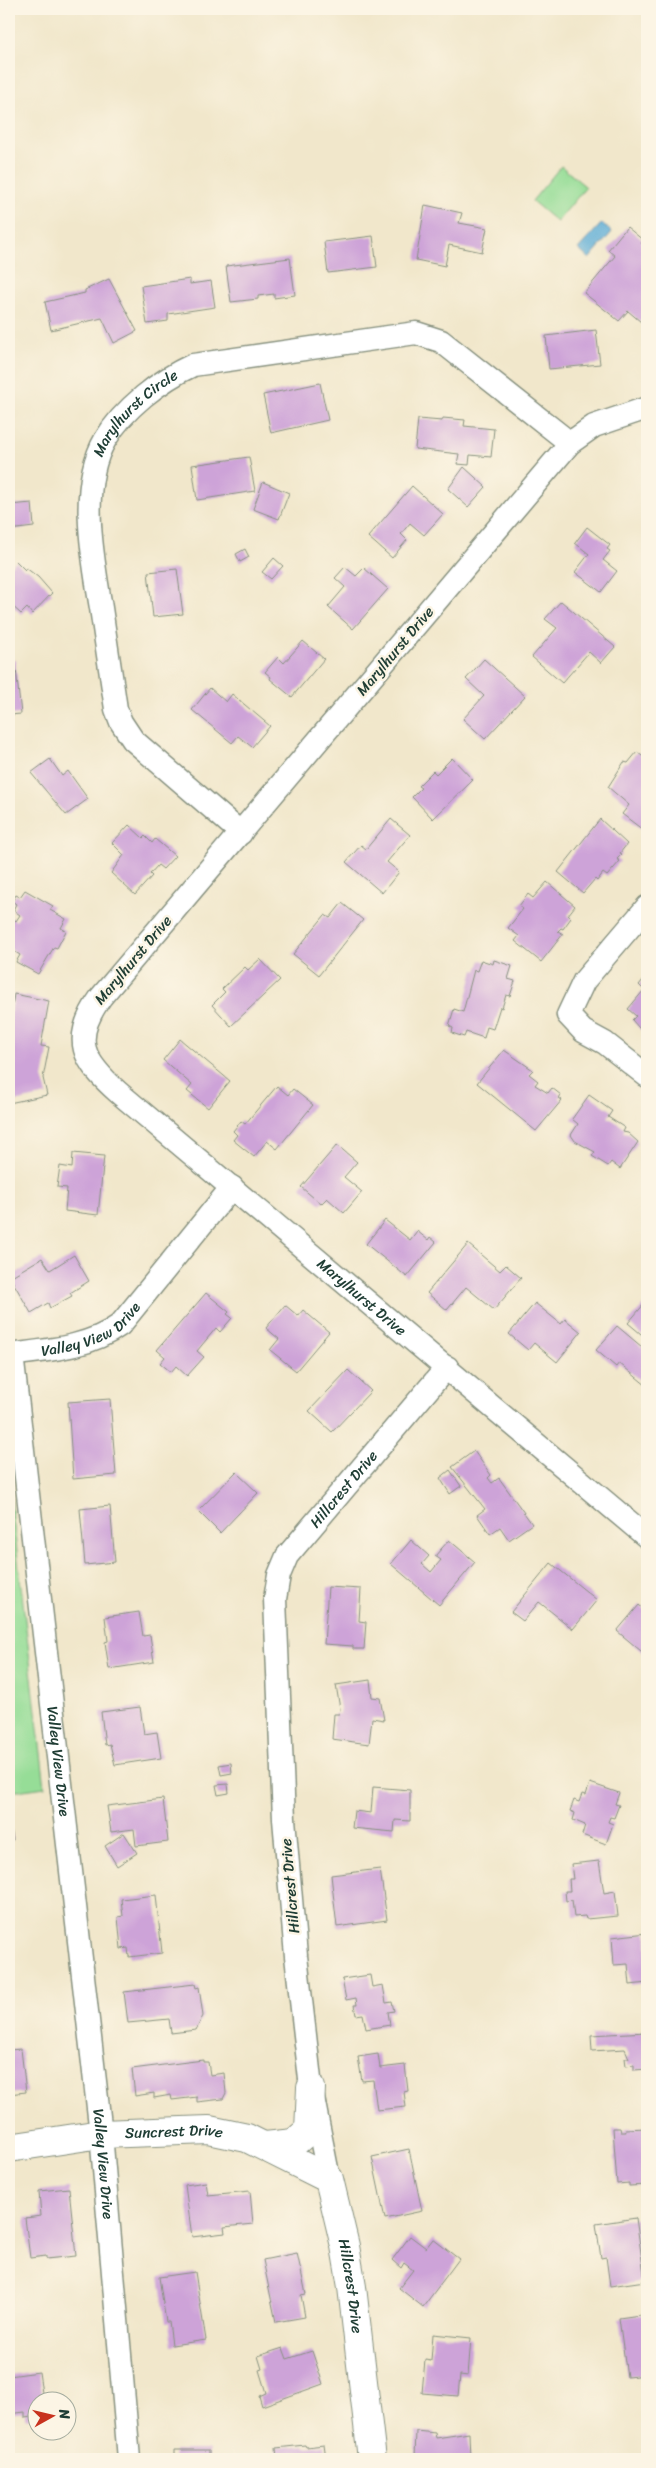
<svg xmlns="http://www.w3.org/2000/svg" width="656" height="2468" viewBox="0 0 656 2468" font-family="Sriracha,sans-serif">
	<rect width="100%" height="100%" fill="#fcf5e5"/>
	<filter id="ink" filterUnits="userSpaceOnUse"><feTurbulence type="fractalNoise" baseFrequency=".02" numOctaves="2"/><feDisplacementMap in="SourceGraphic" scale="10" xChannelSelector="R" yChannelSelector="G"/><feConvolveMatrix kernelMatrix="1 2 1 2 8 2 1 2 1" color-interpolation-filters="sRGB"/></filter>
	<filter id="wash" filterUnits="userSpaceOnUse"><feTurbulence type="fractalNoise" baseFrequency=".0096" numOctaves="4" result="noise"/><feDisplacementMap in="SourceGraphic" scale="20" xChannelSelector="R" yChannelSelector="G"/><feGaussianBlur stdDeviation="1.12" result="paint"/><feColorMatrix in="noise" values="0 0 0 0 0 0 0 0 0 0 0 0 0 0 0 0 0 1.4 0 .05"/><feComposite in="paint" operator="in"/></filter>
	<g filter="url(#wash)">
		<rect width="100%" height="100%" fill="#f1e7cb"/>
		<path fill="#96dd97" stroke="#5a8d66" d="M 561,166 L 586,187 L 557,222 L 532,201 Z
			M 9,1485 L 45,1787 L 9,1792 Z"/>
		<path fill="#5aabd5" stroke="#3c7484" d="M 602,223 L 612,232 L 589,259 L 578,249 Z"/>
		<g id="blocks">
			<path fill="#cda3d8" d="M 425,205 L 462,213 L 459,223 L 487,228 L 482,252 L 449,245 L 445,266 L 416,260 Z
				M 627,227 L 644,241 L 641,243 L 647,248 L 647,327 L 628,311 L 619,321 L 584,293 L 615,256 L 608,250 Z
				M 373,236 L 377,267 L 328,273 L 324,242 Z
				M 290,258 L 295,295 L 274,298 L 274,294 L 258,296 L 258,299 L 231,302 L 226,266 Z
				M 109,279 L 137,331 L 114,343 L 102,318 L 51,330 L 45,302 L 85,293 L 85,290 Z
				M 190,279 L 190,284 L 211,281 L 215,307 L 168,314 L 168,321 L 147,324 L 141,286 Z
				M 596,330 L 600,364 L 549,369 L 546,336 Z
				M 320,383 L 328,420 L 271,433 L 263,395 Z
				M 443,418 L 465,420 L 464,426 L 494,429 L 491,457 L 470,455 L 469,465 L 457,464 L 459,454 L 415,449 L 418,419 L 442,421 Z
				M 249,457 L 255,491 L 197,500 L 192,465 Z
				M 464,467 L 486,487 L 468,507 L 448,489 Z
				M 263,482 L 289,493 L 279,519 L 253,509 Z
				M 412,486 L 443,514 L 424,535 L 410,523 L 401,534 L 407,540 L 392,558 L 368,537 Z
				M 32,503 L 34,527 L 9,530 L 9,505 Z
				M 587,527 L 610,545 L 607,549 L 610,551 L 603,560 L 617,571 L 601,592 L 575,572 L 589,554 L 575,543 Z
				M 245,549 L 249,557 L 240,562 L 236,554 Z
				M 274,558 L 283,566 L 271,579 L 262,572 Z
				M 16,561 L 25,570 L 26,568 L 38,577 L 52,593 L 32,614 L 27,608 L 21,614 L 9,603 L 9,568 Z
				M 345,567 L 356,576 L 364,568 L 388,589 L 353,629 L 328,607 L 345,587 L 335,578 Z
				M 177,569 L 183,614 L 153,617 L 148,572 Z
				M 561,601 L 615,647 L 601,663 L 589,652 L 562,683 L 532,657 L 557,628 L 545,619 Z
				M 303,641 L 324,659 L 292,697 L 270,679 L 271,677 L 265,672 L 278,657 L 284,663 Z
				M 484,659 L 525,696 L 485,739 L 463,719 L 484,696 L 466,679 Z
				M 15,660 L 21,714 L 9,715 L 9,661 Z
				M 210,688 L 226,702 L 232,694 L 270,726 L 252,747 L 238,736 L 232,743 L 192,710 Z
				M 637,752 L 647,760 L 647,826 L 643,830 L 622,814 L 629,805 L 608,787 L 624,762 L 628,763 Z
				M 452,758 L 473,780 L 433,819 L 412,797 L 421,788 L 418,786 L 433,771 L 436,774 Z
				M 50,759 L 62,776 L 68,771 L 88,799 L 66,815 L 31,773 Z
				M 391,819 L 410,835 L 387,862 L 399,872 L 382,893 L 346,862 L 361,845 L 366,849 Z
				M 600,819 L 627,844 L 620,853 L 622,854 L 617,859 L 620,861 L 607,876 L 603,873 L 597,881 L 595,879 L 583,893 L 558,872 Z
				M 129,825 L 143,838 L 145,836 L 152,843 L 155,839 L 175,856 L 163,869 L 158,865 L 150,874 L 152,876 L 135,895 L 111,873 L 124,855 L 112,843 Z
				M 547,882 L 575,906 L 568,915 L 571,918 L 563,929 L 561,928 L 558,931 L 563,934 L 541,962 L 515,941 L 519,936 L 508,928 L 523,909 L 519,906 L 528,894 L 533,898 Z
				M 25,890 L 53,906 L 50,910 L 66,919 L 61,928 L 66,931 L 57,948 L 54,947 L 38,974 L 16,962 L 20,955 L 9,948 L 9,916 L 16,921 L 20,915 L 13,910 L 16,904 L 12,901 L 16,895 L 20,897 Z
				M 342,903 L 363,920 L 319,975 L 293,954 L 325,915 L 330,918 Z
				M 260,959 L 280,980 L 231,1026 L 212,1005 L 225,992 L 222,989 L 245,967 L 248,970 Z
				M 481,960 L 493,964 L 494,960 L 512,966 L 508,979 L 515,981 L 510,996 L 506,995 L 502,1008 L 500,1007 L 493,1029 L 487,1027 L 484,1038 L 466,1032 L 464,1037 L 452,1033 L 453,1028 L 449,1026 L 454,1009 L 463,1012 L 474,970 L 477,971 Z
				M 647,975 L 647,1037 L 632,1020 L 636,1016 L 628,1009 L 644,990 L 639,985 Z
				M 14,994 L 49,1001 L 41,1046 L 49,1047 L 43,1078 L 47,1095 L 9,1103 L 9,1027 Z
				M 180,1039 L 230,1081 L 208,1108 L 187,1091 L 192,1085 L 163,1060 Z
				M 504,1050 L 533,1070 L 529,1074 L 538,1081 L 535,1085 L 548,1093 L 552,1088 L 561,1095 L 559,1098 L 562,1100 L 536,1131 L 477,1083 Z
				M 277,1086 L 288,1095 L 293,1089 L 313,1105 L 277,1149 L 267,1141 L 254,1157 L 233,1140 L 237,1135 L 233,1131 L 241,1121 L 245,1124 Z
				M 589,1095 L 612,1111 L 608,1117 L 625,1128 L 623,1132 L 628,1133 L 638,1142 L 620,1169 L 611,1162 L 608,1166 L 592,1156 L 595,1152 L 575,1141 L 571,1135 L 578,1124 L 572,1119 Z
				M 337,1145 L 357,1162 L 344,1177 L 362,1192 L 344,1213 L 327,1198 L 321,1204 L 301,1187 Z
				M 73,1153 L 104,1156 L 98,1215 L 65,1211 L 67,1188 L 57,1187 L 60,1166 L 72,1168 Z
				M 385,1220 L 410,1240 L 417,1231 L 428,1240 L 430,1237 L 436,1242 L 407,1277 L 366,1244 Z
				M 468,1244 L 500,1271 L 506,1265 L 521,1278 L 494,1310 L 466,1287 L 447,1310 L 427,1293 Z
				M 74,1255 L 89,1281 L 70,1293 L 72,1296 L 50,1308 L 48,1303 L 31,1313 L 10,1277 L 42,1258 L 50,1270 Z
				M 206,1293 L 229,1312 L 227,1314 L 232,1318 L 220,1332 L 216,1328 L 197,1351 L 204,1357 L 187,1376 L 176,1366 L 171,1372 L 160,1363 L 165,1357 L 157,1350 Z
				M 535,1303 L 561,1324 L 565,1319 L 581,1332 L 557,1362 L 534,1343 L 528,1350 L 509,1334 Z
				M 645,1303 L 647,1305 L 647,1339 L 628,1323 Z
				M 285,1305 L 298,1316 L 303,1310 L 329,1332 L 296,1371 L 270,1350 L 279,1339 L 266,1328 Z
				M 617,1326 L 642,1347 L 647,1341 L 647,1386 L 619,1363 L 616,1367 L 596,1350 Z
				M 348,1370 L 371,1391 L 332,1432 L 309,1411 Z
				M 110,1399 L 116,1475 L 73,1479 L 68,1402 Z
				M 474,1451 L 491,1475 L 488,1478 L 492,1483 L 499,1478 L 532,1524 L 509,1540 L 500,1527 L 490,1534 L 477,1515 L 485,1509 L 452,1467 Z
				M 450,1470 L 461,1486 L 450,1494 L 440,1478 Z
				M 236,1472 L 258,1493 L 220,1533 L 198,1511 Z
				M 110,1506 L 115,1562 L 85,1565 L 80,1509 Z
				M 411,1540 L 429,1556 L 422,1564 L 431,1572 L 441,1560 L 435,1556 L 449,1540 L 475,1562 L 439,1605 L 391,1564 Z
				M 551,1563 L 597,1600 L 573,1629 L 539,1602 L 523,1621 L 511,1612 Z
				M 328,1587 L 361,1589 L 359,1621 L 366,1622 L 364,1649 L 353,1649 L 353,1646 L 324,1644 Z
				M 639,1605 L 647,1612 L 647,1656 L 617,1631 Z
				M 139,1612 L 143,1636 L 150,1635 L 154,1662 L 109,1669 L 105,1642 L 108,1641 L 105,1617 Z
				M 370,1680 L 372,1697 L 380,1698 L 384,1720 L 372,1718 L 369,1744 L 332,1739 L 334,1714 L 339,1714 L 340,1709 L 336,1685 Z
				M 140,1707 L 144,1734 L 157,1732 L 161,1758 L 115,1765 L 110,1744 L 105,1745 L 101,1712 Z
				M 231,1763 L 232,1773 L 221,1775 L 219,1765 Z
				M 590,1783 L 619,1793 L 615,1804 L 619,1805 L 614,1818 L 610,1817 L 608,1822 L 613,1824 L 606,1844 L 582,1835 L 585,1825 L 573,1820 L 575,1813 L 570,1811 L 574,1800 L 579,1802 L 582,1794 L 586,1795 Z
				M 228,1784 L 229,1793 L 218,1795 L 216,1785 Z
				M 373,1787 L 410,1790 L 410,1821 L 395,1820 L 394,1832 L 352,1828 L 354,1811 L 371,1813 Z
				M 163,1799 L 168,1842 L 136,1846 L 134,1829 L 111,1832 L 107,1806 Z
				M 9,1815 L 13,1840 L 9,1841 Z
				M 124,1833 L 137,1853 L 117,1866 L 105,1846 Z
				M 599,1861 L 604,1893 L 615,1891 L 618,1916 L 586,1919 L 585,1916 L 574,1917 L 572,1900 L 566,1901 L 565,1891 L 570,1891 L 569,1879 L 573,1879 L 571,1864 Z
				M 380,1869 L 387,1920 L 337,1927 L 331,1875 Z
				M 156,1895 L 162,1953 L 129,1957 L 128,1948 L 121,1949 L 118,1917 L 123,1916 L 121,1899 Z
				M 647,1933 L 647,1983 L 630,1985 L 628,1964 L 614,1965 L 612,1937 Z
				M 370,1975 L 372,1987 L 383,1985 L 386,2003 L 392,2002 L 394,2011 L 388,2012 L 390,2025 L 366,2029 L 363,2014 L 356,2015 L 354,2005 L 357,2005 L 356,1998 L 346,2000 L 342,1979 Z
				M 195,1984 L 196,1988 L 199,1987 L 203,2016 L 196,2030 L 171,2033 L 169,2019 L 128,2023 L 124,1992 Z
				M 647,2032 L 647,2069 L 634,2070 L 634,2065 L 626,2066 L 625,2058 L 629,2058 L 625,2049 L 592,2051 L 591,2035 Z
				M 21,2049 L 26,2092 L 9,2094 L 9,2050 Z
				M 378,2054 L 380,2068 L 405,2065 L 408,2091 L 404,2092 L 406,2107 L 377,2110 L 373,2080 L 362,2081 L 358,2057 Z
				M 203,2060 L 203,2062 L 208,2062 L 210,2075 L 224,2073 L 226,2093 L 223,2099 L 197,2102 L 197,2097 L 172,2100 L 171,2095 L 154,2098 L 154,2093 L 135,2096 L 132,2069 Z
				M 613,2128 L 620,2128 L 621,2132 L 626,2132 L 625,2129 L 647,2128 L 647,2185 L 629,2186 L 629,2183 L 617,2184 Z
				M 409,2149 L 422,2211 L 385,2219 L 372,2157 Z
				M 206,2182 L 208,2195 L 250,2191 L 253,2224 L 224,2227 L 225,2233 L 192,2237 L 185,2185 Z
				M 69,2188 L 76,2256 L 46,2259 L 46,2256 L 30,2258 L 25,2218 L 41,2216 L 39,2191 Z
				M 636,2218 L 645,2281 L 610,2286 L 606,2257 L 601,2258 L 596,2224 Z
				M 410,2236 L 426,2248 L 433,2239 L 459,2259 L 423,2307 L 399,2288 L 413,2270 L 404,2263 L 401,2268 L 392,2260 Z
				M 9,2240 L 12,2252 L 9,2253 Z
				M 297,2253 L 306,2294 L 301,2295 L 305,2317 L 276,2322 L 263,2260 Z
				M 195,2272 L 206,2340 L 172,2345 L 169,2322 L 166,2322 L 159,2277 Z
				M 647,2314 L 647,2375 L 627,2377 L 619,2318 Z
				M 433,2334 L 471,2338 L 468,2376 L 460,2375 L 458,2396 L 422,2393 L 425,2360 L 431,2361 Z
				M 283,2348 L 287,2359 L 312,2351 L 323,2384 L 262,2406 L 259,2396 L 266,2393 L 259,2370 L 262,2369 L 258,2356 Z
				M 39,2372 L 43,2400 L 38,2400 L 38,2416 L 25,2418 L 25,2412 L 9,2414 L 9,2376 Z
				M 416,2431 L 435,2433 L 436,2438 L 469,2433 L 470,2459 L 415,2457 Z
				M 305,2445 L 306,2447 L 324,2445 L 326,2459 L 277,2459 L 276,2448 Z
				M 174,2450 L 209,2450 L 209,2459 L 174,2459 Z
				M 66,2455 L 67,2459 L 51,2459 L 51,2457 Z"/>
		</g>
	</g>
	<g filter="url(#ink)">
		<use href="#blocks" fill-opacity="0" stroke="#889280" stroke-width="1"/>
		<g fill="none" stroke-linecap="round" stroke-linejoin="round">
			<g stroke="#889280" stroke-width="25">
				<g id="minor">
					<path id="s1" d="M 647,408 L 594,426 L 570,443 L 101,997 C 70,1040 83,1061 119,1093 L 647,1537"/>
					<path id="s2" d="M 241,833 L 133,740 L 121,722 L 116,709 C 111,675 106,642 101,608 C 93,559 78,486 105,440 C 123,409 160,380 193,365 L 416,333 L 441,341 L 570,443"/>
					<path d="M 647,907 L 584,981 L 568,1015 L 583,1031 L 605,1043 L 647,1076"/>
					<path id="s3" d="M 12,1354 L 101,2134 L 129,2459"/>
					<path id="s4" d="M 9,1355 C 47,1350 88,1348 120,1325 L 232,1187"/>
					<path id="s5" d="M 329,2179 L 311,2088 L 296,1956 L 284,1819 L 275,1599 L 279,1575 L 287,1556 L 447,1367"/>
				</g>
			</g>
			<g stroke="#889280" stroke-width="30">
				<g id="tertiary">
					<path d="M 265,2146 L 294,2143 L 309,2130 L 311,2088"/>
					<path id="s6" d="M 9,2148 L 101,2134 L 209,2130 L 247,2138 L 329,2179 L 345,2246 L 352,2287 L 372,2459"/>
				</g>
			</g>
			<use href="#minor" stroke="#fff" stroke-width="22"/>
			<use href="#tertiary" stroke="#fff" stroke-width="28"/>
		</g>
	</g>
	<g text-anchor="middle" stroke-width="5" stroke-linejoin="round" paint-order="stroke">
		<g font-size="15" fill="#1f3d34" stroke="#fcf5e5">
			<text dy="5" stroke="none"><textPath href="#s2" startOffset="492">Marylhurst Circle</textPath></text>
			<text transform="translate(395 651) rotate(-50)" y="5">Marylhurst Drive</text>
			<text transform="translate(133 960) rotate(-50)" y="5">Marylhurst Drive</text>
			<text dy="5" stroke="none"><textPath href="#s1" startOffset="1241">Marylhurst Drive</textPath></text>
			<text dy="5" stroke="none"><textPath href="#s4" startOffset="88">Valley View Drive</textPath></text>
			<text dy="5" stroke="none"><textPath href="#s5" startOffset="716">Hillcrest Drive</textPath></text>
			<text dy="5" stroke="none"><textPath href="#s3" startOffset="410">Valley View Drive</textPath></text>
			<text transform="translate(290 1886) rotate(-95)" y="5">Hillcrest Drive</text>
			<text dy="5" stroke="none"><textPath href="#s6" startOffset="166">Suncrest Drive</textPath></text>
			<text dy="5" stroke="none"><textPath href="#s3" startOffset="815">Valley View Drive</textPath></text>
			<text dy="5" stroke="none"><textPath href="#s6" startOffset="441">Hillcrest Drive</textPath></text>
		</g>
	</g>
	<rect width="656" height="2468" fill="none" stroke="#fcf5e5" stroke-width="30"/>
	<g transform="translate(52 2416) rotate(82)"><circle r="24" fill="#fcf5e5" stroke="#a4ab9e"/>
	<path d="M0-4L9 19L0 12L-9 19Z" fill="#c8321e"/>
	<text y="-8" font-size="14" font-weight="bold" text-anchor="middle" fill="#1f3d34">N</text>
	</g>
</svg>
